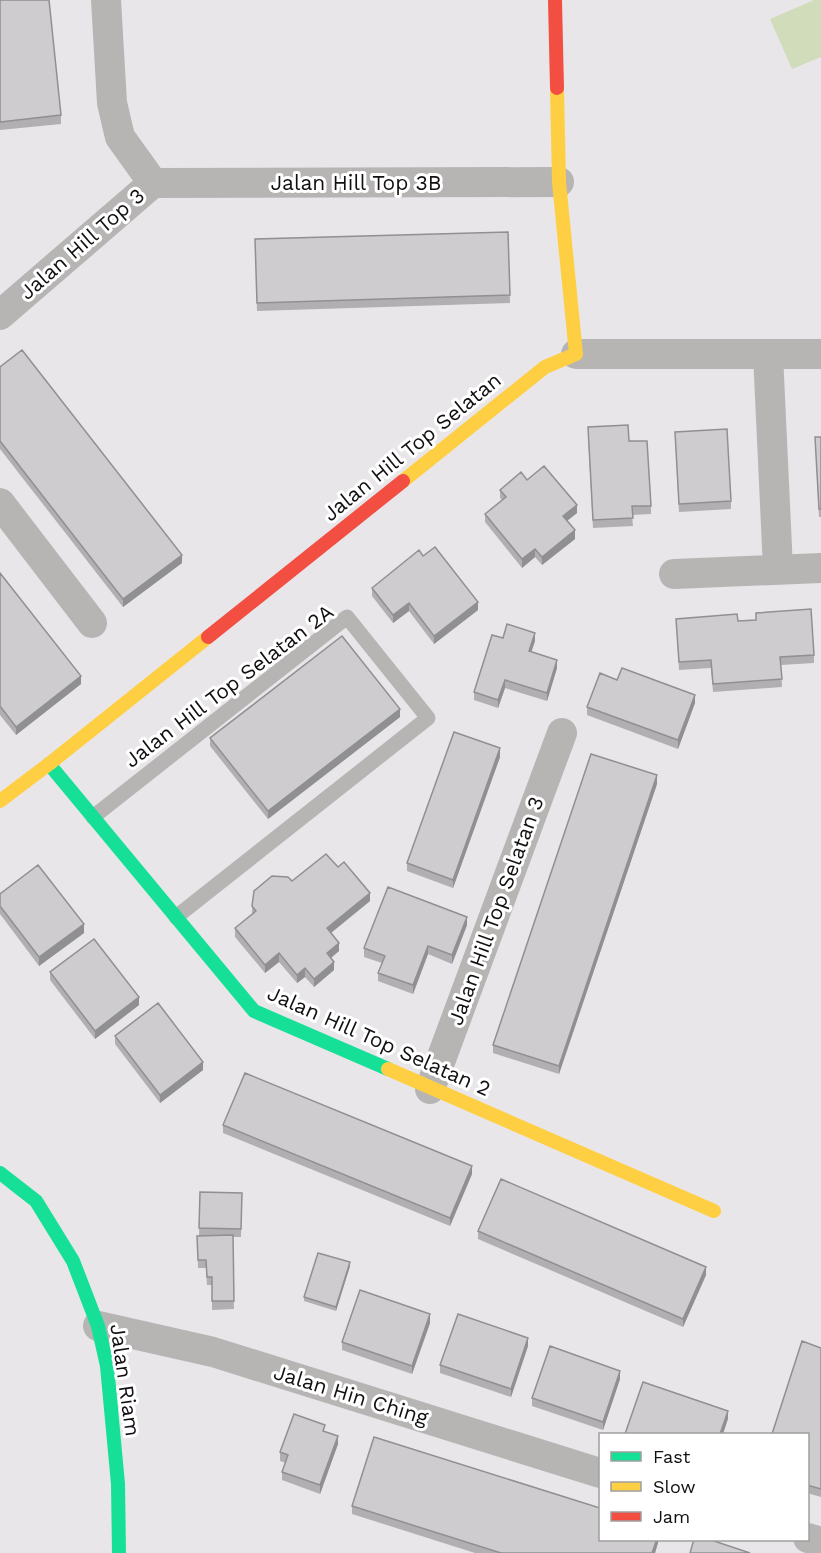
<svg xmlns="http://www.w3.org/2000/svg" width="821" height="1553" viewBox="0 0 821 1553" font-family="'Work Sans',sans-serif">
	<rect width="100%" height="100%" fill="#e9e6ea"/>
	<path fill="#d1dcba" d="M 814,0 L 821,0 L 821,57 L 792,69 L 770,19 Z"/>
	<g fill="none" stroke-linecap="round" stroke-linejoin="round">
		<path stroke="#b6b5b4" stroke-width="15" d="M 93,817 L 347,617 L 428,718 L 176,917"/>
		<path stroke="#b6b5b4" stroke-width="30" d="M 153,183 L 559,182
			M 0,315 L 153,183 L 120,137 L 112,103 L 106,0
			M 576,354 L 821,354
			M 768,354 L 778,569
			M 0,503 L 92,623
			M 674,574 L 821,568
			M 430,1089 L 562,733
			M 98,1326 L 213,1352 L 600,1473
			M 808,1538 L 821,1542"/>
		<path stroke="#16e098" stroke-width="14" d="M 49,764 L 254,1011 L 388,1069
			M 0,1173 L 36,1201 L 73,1261 L 98,1326 L 107,1366 L 118,1484 L 119,1553"/>
		<path stroke="#ffcf43" stroke-width="14" d="M 403,481 L 545,367 L 576,354 L 559,182 L 557,88
			M 0,801 L 49,764 L 208,637
			M 388,1069 L 714,1211"/>
		<path stroke="#f24e42" stroke-width="14" d="M 555,0 L 557,88
			M 208,637 L 403,481"/>
	</g>
	<path fill="#b1afb2" d="M 0,0 L 61,115 L 61,124 L 0,130 Z
		M 508,232 L 510,303 L 257,311 L 255,239 Z
		M 0,367 L 182,563 L 123,607 L 0,449 Z
		M 675,432 L 731,501 L 731,509 L 679,512 Z
		M 588,436 L 629,441 L 651,506 L 651,514 L 632,515 L 633,526 L 593,528 Z
		M 815,437 L 821,437 L 821,517 L 819,517 Z
		M 527,480 L 577,513 L 567,521 L 575,539 L 542,565 L 535,557 L 522,568 L 485,522 L 485,514 L 502,500 L 500,498 L 500,490 Z
		M 423,556 L 478,610 L 434,644 L 409,611 L 393,623 L 372,596 L 372,588 Z
		M 0,573 L 81,684 L 16,735 L 0,715 Z
		M 756,613 L 814,655 L 814,663 L 781,665 L 782,687 L 713,692 L 711,668 L 679,670 L 676,619 L 738,621 L 756,620 Z
		M 503,638 L 535,641 L 531,652 L 557,668 L 547,701 L 505,688 L 498,708 L 474,700 L 474,692 Z
		M 617,680 L 695,703 L 678,749 L 587,715 L 587,707 Z
		M 400,717 L 268,819 L 210,746 L 210,738 Z
		M 500,757 L 453,888 L 407,871 L 407,863 Z
		M 657,784 L 559,1074 L 493,1053 L 493,1045 Z
		M 338,867 L 370,901 L 331,933 L 339,951 L 331,958 L 334,970 L 314,987 L 305,977 L 297,983 L 279,962 L 265,973 L 235,937 L 235,928 L 252,914 L 252,906 L 292,881 Z
		M 0,894 L 84,933 L 39,966 L 0,914 Z
		M 467,925 L 452,964 L 428,954 L 413,994 L 378,981 L 378,973 L 382,963 L 364,957 L 364,948 Z
		M 50,972 L 139,1005 L 95,1039 L 50,980 Z
		M 115,1036 L 203,1070 L 160,1103 L 115,1044 Z
		M 223,1125 L 472,1174 L 450,1226 L 223,1133 Z
		M 200,1192 L 242,1193 L 241,1237 L 233,1237 L 234,1309 L 212,1310 L 212,1285 L 207,1285 L 206,1268 L 198,1268 L 197,1236 L 199,1236 Z
		M 478,1231 L 706,1275 L 683,1327 L 478,1239 Z
		M 350,1266 L 336,1311 L 304,1301 L 304,1297 Z
		M 430,1323 L 412,1374 L 342,1350 L 342,1342 Z
		M 528,1346 L 511,1397 L 440,1373 L 440,1365 Z
		M 821,1348 L 821,1497 L 807,1493 L 807,1434 Z
		M 620,1379 L 603,1430 L 532,1406 L 532,1398 Z
		M 325,1432 L 338,1444 L 320,1494 L 282,1480 L 282,1472 L 286,1463 L 280,1461 L 280,1452 Z
		M 352,1506 L 659,1539 L 655,1553 L 475,1553 L 352,1514 Z"/>
	<path fill="#908f91" d="M 577,505 L 577,513 L 563,524 L 563,516 Z
		M 575,530 L 575,539 L 542,565 L 542,557 Z
		M 535,549 L 535,557 L 522,568 L 522,559 Z
		M 182,555 L 182,563 L 123,607 L 123,599 Z
		M 478,602 L 478,610 L 434,644 L 434,636 Z
		M 409,603 L 409,611 L 393,623 L 393,615 Z
		M 535,633 L 535,641 L 529,659 L 529,651 Z
		M 557,660 L 557,668 L 547,701 L 547,693 Z
		M 81,676 L 81,684 L 16,735 L 16,727 Z
		M 505,680 L 505,688 L 498,708 L 498,700 Z
		M 695,695 L 695,703 L 678,749 L 678,740 Z
		M 400,709 L 400,717 L 268,819 L 268,811 Z
		M 500,748 L 500,757 L 453,888 L 453,880 Z
		M 657,775 L 657,784 L 559,1074 L 559,1066 Z
		M 370,893 L 370,901 L 327,936 L 327,928 Z
		M 467,917 L 467,925 L 452,964 L 452,955 Z
		M 84,924 L 84,933 L 39,966 L 39,957 Z
		M 339,943 L 339,951 L 327,961 L 327,953 Z
		M 428,946 L 428,954 L 413,994 L 413,985 Z
		M 279,953 L 279,962 L 265,973 L 265,965 Z
		M 334,962 L 334,970 L 314,987 L 314,979 Z
		M 305,968 L 305,977 L 297,983 L 297,975 Z
		M 139,997 L 139,1005 L 95,1039 L 95,1031 Z
		M 203,1062 L 203,1070 L 160,1103 L 160,1095 Z
		M 472,1166 L 472,1174 L 450,1226 L 450,1218 Z
		M 350,1262 L 350,1266 L 336,1311 L 336,1307 Z
		M 706,1267 L 706,1275 L 683,1327 L 683,1319 Z
		M 430,1314 L 430,1323 L 412,1374 L 412,1366 Z
		M 528,1338 L 528,1346 L 511,1397 L 511,1389 Z
		M 620,1371 L 620,1379 L 603,1430 L 603,1422 Z
		M 728,1411 L 728,1419 L 723,1434 L 720,1434 Z
		M 338,1436 L 338,1444 L 320,1494 L 320,1485 Z
		M 657,1539 L 659,1539 L 655,1553 L 652,1553 Z"/>
	<path fill="#cecccf" stroke="#908f91" stroke-width="1.5" d="M 0,0 L 49,0 L 61,115 L 0,122 Z
		M 508,232 L 510,295 L 257,303 L 255,239 Z
		M 22,350 L 182,555 L 123,599 L 0,441 L 0,367 Z
		M 628,425 L 629,441 L 647,441 L 651,506 L 632,506 L 633,518 L 593,520 L 588,427 Z
		M 727,429 L 731,501 L 679,504 L 675,432 Z
		M 815,437 L 821,437 L 821,509 L 819,509 Z
		M 544,466 L 577,505 L 563,516 L 575,530 L 542,557 L 535,549 L 522,559 L 485,514 L 506,497 L 500,490 L 521,472 L 527,480 Z
		M 435,547 L 478,602 L 434,636 L 409,603 L 393,615 L 372,588 L 419,550 L 423,556 Z
		M 0,573 L 81,676 L 16,727 L 0,706 Z
		M 811,609 L 814,655 L 780,657 L 782,679 L 713,684 L 711,660 L 679,662 L 676,619 L 737,614 L 738,621 L 756,620 L 756,613 Z
		M 507,624 L 535,633 L 529,651 L 557,660 L 547,693 L 505,680 L 498,700 L 474,692 L 492,635 L 503,638 Z
		M 342,636 L 400,709 L 268,811 L 210,738 Z
		M 622,668 L 695,695 L 678,740 L 587,707 L 600,673 L 617,680 Z
		M 454,732 L 500,748 L 453,880 L 407,863 Z
		M 591,754 L 657,775 L 559,1066 L 493,1045 Z
		M 326,854 L 338,867 L 344,862 L 370,893 L 327,928 L 339,943 L 327,953 L 334,962 L 314,979 L 305,968 L 297,975 L 279,953 L 265,965 L 235,928 L 256,911 L 252,906 L 254,891 L 272,876 L 288,877 L 292,881 Z
		M 38,865 L 84,924 L 39,957 L 0,906 L 0,894 Z
		M 388,887 L 467,917 L 452,955 L 428,946 L 413,985 L 378,973 L 385,956 L 364,948 Z
		M 94,939 L 139,997 L 95,1031 L 50,972 Z
		M 158,1003 L 203,1062 L 160,1095 L 115,1036 Z
		M 245,1073 L 472,1166 L 450,1218 L 223,1125 Z
		M 501,1179 L 706,1267 L 683,1319 L 478,1231 Z
		M 200,1192 L 242,1193 L 241,1229 L 199,1228 Z
		M 233,1235 L 234,1301 L 212,1301 L 212,1277 L 207,1277 L 206,1260 L 198,1260 L 197,1236 Z
		M 318,1253 L 350,1262 L 336,1307 L 304,1297 Z
		M 360,1290 L 430,1314 L 412,1366 L 342,1342 Z
		M 458,1314 L 528,1338 L 511,1389 L 440,1365 Z
		M 802,1341 L 821,1348 L 821,1489 L 807,1485 L 807,1434 L 772,1434 Z
		M 550,1346 L 620,1371 L 603,1422 L 532,1398 Z
		M 643,1382 L 728,1411 L 720,1434 L 625,1434 Z
		M 294,1414 L 325,1425 L 323,1431 L 338,1436 L 320,1485 L 282,1472 L 288,1455 L 280,1452 Z
		M 374,1437 L 600,1508 L 600,1539 L 657,1539 L 652,1553 L 501,1553 L 352,1506 Z
		M 694,1539 L 708,1539 L 750,1553 L 690,1553 Z"/>
	<g text-anchor="middle" stroke-width="6" stroke-linejoin="round" paint-order="stroke">
		<g font-size="21" fill="#110f11" stroke="#fff">
			<text x="356" y="190">Jalan Hill Top 3B</text>
			<text transform="translate(82 244) rotate(-41)" y="7">Jalan Hill Top 3</text>
			<text transform="translate(412 447) rotate(-39)" y="7">Jalan Hill Top Selatan</text>
			<text transform="translate(229 686) rotate(-37)" y="7">Jalan Hill Top Selatan 2A</text>
			<text transform="translate(496 911) rotate(-70)" y="7">Jalan Hill Top Selatan 3</text>
			<text transform="translate(379 1041) rotate(24)" y="7">Jalan Hill Top Selatan 2</text>
			<text transform="translate(125 1380) rotate(82)" y="7">Jalan Riam</text>
			<text transform="translate(351 1395) rotate(17)" y="7">Jalan Hin Ching</text>
		</g>
	</g>
	<rect x="599" y="1433" width="210" height="108" fill="#ffffff" stroke="#a09fa0" stroke-width="1.5"/>
	<rect x="611" y="1452" width="30" height="9" fill="#16e098" stroke="#a09fa0" stroke-width="1.5"/>
	<text x="653" y="1463" font-size="18" fill="#110f11">Fast</text>
	<rect x="611" y="1482" width="30" height="9" fill="#ffcf43" stroke="#a09fa0" stroke-width="1.5"/>
	<text x="653" y="1493" font-size="18" fill="#110f11">Slow</text>
	<rect x="611" y="1512" width="30" height="9" fill="#f24e42" stroke="#a09fa0" stroke-width="1.5"/>
	<text x="653" y="1523" font-size="18" fill="#110f11">Jam</text>
</svg>
